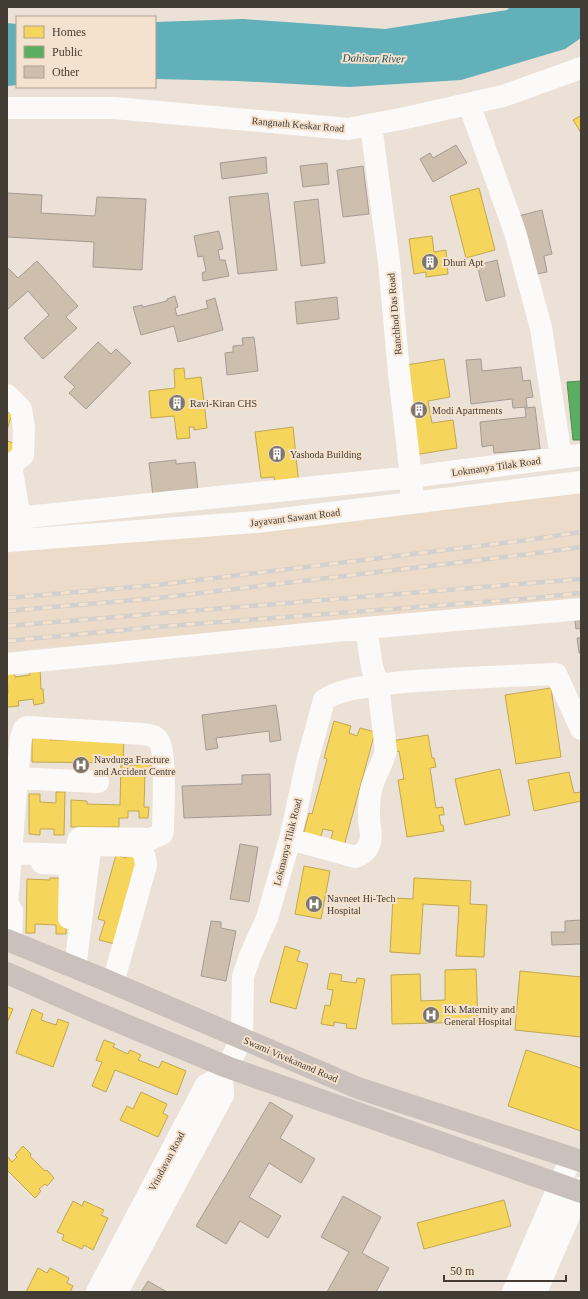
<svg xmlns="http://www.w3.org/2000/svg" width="588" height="1299" viewBox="0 0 588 1299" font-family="Georgia,serif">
	<rect width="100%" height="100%" fill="#ece1d6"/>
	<path fill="#ecdbc8" d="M 581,493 L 581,598 L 365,621 L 7,651 L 7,553 L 232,532 Z"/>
	<path fill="#62b0ba" d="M 510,7 L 581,7 L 581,38 L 565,49 L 461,80 L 349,87 L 238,81 L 155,79 L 155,22 L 243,19 L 385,29 L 507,10 Z
		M 7,23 L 17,24 L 17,85 L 7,86 Z"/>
	<path fill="#f6d55c" stroke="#c0a750" d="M 580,116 L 581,118 L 581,133 L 573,120 Z
		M 479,188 L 495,250 L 466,258 L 450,196 Z
		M 432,236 L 434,252 L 446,250 L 448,274 L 426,277 L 426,272 L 414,274 L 409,239 Z
		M 444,359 L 450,397 L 428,401 L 432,423 L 453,420 L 457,448 L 414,455 L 400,366 Z
		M 184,368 L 185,379 L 201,377 L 207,428 L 194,430 L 194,427 L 189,427 L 190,438 L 177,439 L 174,416 L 151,418 L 149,391 L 175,388 L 174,369 Z
		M 7,412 L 12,414 L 7,430 Z
		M 293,427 L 299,485 L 276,489 L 274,477 L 261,478 L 255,432 Z
		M 7,441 L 17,444 L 7,462 Z
		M 40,667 L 41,689 L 43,689 L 44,703 L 34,705 L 33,699 L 18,701 L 19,706 L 7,707 L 7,694 L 8,694 L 7,671 L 14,670 L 15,677 L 30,675 L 29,668 Z
		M 551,688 L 561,757 L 516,764 L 505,695 Z
		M 334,721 L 351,726 L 349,733 L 357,736 L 360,728 L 375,732 L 344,846 L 330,843 L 333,831 L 323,829 L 319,843 L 302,839 L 309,813 L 312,814 L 327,759 L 324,758 Z
		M 32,735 L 50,735 L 50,740 L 67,740 L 124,736 L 123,763 L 32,762 Z
		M 428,735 L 432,758 L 434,758 L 436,767 L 430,768 L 436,808 L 443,807 L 444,815 L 439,815 L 441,825 L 443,825 L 444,831 L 407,837 L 398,780 L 404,779 L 399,751 L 393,753 L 391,741 Z
		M 140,762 L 151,762 L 151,773 L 145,772 L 144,807 L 149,807 L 148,818 L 139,818 L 139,811 L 128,811 L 128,818 L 119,818 L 119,827 L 71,827 L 71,800 L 87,801 L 87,804 L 120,805 L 121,765 L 140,765 Z
		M 500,769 L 510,815 L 465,825 L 455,779 Z
		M 569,772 L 574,793 L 581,792 L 581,801 L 534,811 L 528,780 Z
		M 56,792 L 65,792 L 64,835 L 54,835 L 54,829 L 40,829 L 40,835 L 29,834 L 29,794 L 40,794 L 40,802 L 56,803 Z
		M 127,852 L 141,856 L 115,944 L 99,940 L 105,921 L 98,919 L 116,855 L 126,858 Z
		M 304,866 L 330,871 L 321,919 L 295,914 Z
		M 50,878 L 67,878 L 66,934 L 56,934 L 56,925 L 35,924 L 35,933 L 26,933 L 27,879 L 50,880 Z
		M 414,878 L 471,881 L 470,904 L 487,905 L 484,957 L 456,956 L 459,906 L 423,904 L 420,954 L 390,952 L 393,898 L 413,899 Z
		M 285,946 L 300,951 L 297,961 L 308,964 L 296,1009 L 270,1002 Z
		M 476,969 L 478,1022 L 392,1024 L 391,975 L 420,974 L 421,1001 L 445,1000 L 445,970 Z
		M 520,971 L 581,977 L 581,1037 L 515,1030 Z
		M 330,973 L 342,975 L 341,981 L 356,983 L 357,978 L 365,979 L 356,1029 L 346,1028 L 347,1024 L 334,1022 L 334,1026 L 321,1024 L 325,1005 L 330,1006 L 333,990 L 327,989 Z
		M 7,1007 L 13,1009 L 7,1023 Z
		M 32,1009 L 43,1014 L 41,1020 L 56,1025 L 58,1019 L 69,1023 L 53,1067 L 16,1053 Z
		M 104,1040 L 115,1044 L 113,1047 L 128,1054 L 130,1050 L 141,1055 L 138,1060 L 159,1068 L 162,1061 L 186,1071 L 177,1095 L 115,1070 L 106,1092 L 92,1086 L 102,1062 L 96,1060 Z
		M 526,1050 L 581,1068 L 581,1131 L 508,1106 Z
		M 141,1092 L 167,1104 L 163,1113 L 168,1116 L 158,1137 L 120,1120 L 127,1106 L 133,1109 Z
		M 23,1146 L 31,1154 L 30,1156 L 45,1171 L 47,1170 L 54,1178 L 47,1186 L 45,1184 L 39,1189 L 41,1191 L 35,1198 L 7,1170 L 7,1156 L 12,1162 L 17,1157 L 15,1155 Z
		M 504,1200 L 511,1226 L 424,1249 L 417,1223 Z
		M 73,1201 L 82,1206 L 84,1201 L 104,1210 L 101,1215 L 108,1218 L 93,1250 L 84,1245 L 82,1249 L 62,1240 L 64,1235 L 57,1232 Z
		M 38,1268 L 47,1273 L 50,1268 L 69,1278 L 67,1283 L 73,1286 L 70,1292 L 26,1292 Z"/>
	<path fill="#5aae61" stroke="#538c54" d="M 581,381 L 581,440 L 573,440 L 567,382 Z"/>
	<path fill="#cdbead" stroke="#a49c94" d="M 456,145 L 467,163 L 433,182 L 420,159 L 430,153 L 433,158 Z
		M 266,157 L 267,173 L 222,179 L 220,163 Z
		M 327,163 L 329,184 L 303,187 L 300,166 Z
		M 363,166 L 369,214 L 343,217 L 337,170 Z
		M 7,193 L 42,195 L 41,213 L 95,216 L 97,197 L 146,199 L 142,270 L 93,267 L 94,242 L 7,237 Z
		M 268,193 L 277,270 L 238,274 L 229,197 Z
		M 318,199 L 325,263 L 301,266 L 294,202 Z
		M 542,210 L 552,254 L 544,256 L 547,272 L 532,275 L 518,216 Z
		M 219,231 L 223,249 L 218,250 L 220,260 L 225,260 L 229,276 L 203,281 L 202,273 L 206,271 L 203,256 L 198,257 L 194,236 Z
		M 497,260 L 505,296 L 486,301 L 477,265 Z
		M 37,261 L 78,306 L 66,317 L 77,328 L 43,359 L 24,338 L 49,315 L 28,291 L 7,310 L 7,267 L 18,278 Z
		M 175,296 L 178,307 L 175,308 L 177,316 L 208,308 L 206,301 L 215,298 L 223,330 L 178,342 L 174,326 L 141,335 L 133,307 L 142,305 L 143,307 L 167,301 L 167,299 Z
		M 337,297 L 339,319 L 297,324 L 295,302 Z
		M 254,337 L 258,371 L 227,375 L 225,353 L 233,352 L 233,346 L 243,345 L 242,338 Z
		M 98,342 L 111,354 L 116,349 L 131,363 L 86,409 L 69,393 L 75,387 L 64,377 Z
		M 481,359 L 482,371 L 521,367 L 523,381 L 530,380 L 533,397 L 526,398 L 527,407 L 513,408 L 512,399 L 471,404 L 466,360 Z
		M 535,407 L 540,449 L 494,453 L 493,445 L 482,447 L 480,422 L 526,417 L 525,408 Z
		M 176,460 L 176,464 L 195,462 L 198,491 L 153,496 L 149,463 Z
		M 581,612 L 581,638 L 580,628 L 576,629 L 574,613 Z
		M 577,638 L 581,638 L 581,653 L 579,653 Z
		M 276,705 L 281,740 L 270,742 L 269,731 L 216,738 L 218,748 L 206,750 L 202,715 Z
		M 270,774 L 271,815 L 184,818 L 182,786 L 242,784 L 242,775 Z
		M 240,844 L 258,847 L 249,902 L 230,899 Z
		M 581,920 L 581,944 L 552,945 L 551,932 L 565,932 L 565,921 Z
		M 211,921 L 221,922 L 221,928 L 236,931 L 226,981 L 201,976 Z
		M 270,1102 L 293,1116 L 280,1138 L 315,1159 L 301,1183 L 269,1163 L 249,1197 L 281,1216 L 268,1238 L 240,1221 L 226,1244 L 196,1226 Z
		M 343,1196 L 381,1217 L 362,1253 L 389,1268 L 376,1292 L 327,1292 L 349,1252 L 321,1237 Z
		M 148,1281 L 167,1292 L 141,1292 Z"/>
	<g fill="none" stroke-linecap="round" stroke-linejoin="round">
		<path stroke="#fcfaf9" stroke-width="22" d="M 469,104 L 515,232 L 541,328 L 561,457
			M 7,108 L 114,108 L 348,129 L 410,117 L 503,96 L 581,68
			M 371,125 L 389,262 L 399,373 L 411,477 L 412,487 L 411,491
			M 7,395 L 21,409 L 24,428 L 23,455 L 11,465 L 7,467
			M 11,465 L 22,531
			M 7,519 L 411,477 L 581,455
			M 7,541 L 257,522 L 581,482
			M 7,664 L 366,628 L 581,609
			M 17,778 L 98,782
			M 290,839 L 355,857 C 363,854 367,851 370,842 C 372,836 370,827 369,820 C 369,812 369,803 370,795 C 372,779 382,766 386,751 L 378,685 L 372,667 L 366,628
			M 42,863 C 52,864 65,861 70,871 L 69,918
			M 7,903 L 12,911 L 11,941
			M 7,904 L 17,778 L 21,738 L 24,729 L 27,727 L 143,734 C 149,735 154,735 158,740 C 167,750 163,813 163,830 L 162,834 L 151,839 L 80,838 L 78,840 L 76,853 L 72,855 L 11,853
			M 75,968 L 90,849 L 97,845 L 134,846 L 142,850 L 145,858 L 146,865 L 113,983
			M 97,1292 L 206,1085 L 222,1076 L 242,1039 L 243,977 L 250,956 L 267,918 L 290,839 L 307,762 L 324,700 C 343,687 380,685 403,682 C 454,678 505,676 556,674 L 581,729
			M 117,1292 L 223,1095 L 222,1076
			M 513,1292 L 571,1158
			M 536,1292 L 581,1188"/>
		<path stroke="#cac1bc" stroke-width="22" d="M 7,940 L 103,979 L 358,1088 L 581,1161
			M 7,973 L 95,1012 L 227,1067 L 581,1192"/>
		<g stroke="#d3d0cd" stroke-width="4.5">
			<path id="rail" d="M 7,598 L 157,585 L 528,540 L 581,532
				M 7,611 L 158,598 L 530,554 L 581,547
				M 7,626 L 581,579
				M 7,641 L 155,627 L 535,598 L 581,593"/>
		</g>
		<use href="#rail" stroke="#f4e2ce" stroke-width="3" stroke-dasharray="9" stroke-linecap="butt"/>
	</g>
	<defs>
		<g id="building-disc" transform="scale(0.9)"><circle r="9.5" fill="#7e766d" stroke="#f4e2ce"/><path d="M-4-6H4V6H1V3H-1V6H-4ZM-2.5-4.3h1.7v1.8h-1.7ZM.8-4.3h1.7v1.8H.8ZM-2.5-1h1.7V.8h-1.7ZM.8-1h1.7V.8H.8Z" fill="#fff"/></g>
		<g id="hospital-disc" transform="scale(0.9)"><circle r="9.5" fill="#7e766d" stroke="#f4e2ce"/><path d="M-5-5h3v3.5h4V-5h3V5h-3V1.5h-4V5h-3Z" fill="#fff"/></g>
	</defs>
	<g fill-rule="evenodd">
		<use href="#building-disc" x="430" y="262"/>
		<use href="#building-disc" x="177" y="403"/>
		<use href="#building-disc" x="419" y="410"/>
		<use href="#building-disc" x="277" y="454"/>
		<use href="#hospital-disc" x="81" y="765"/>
		<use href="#hospital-disc" x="314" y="904"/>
		<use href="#hospital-disc" x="431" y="1015"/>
	</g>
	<g text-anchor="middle" stroke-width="4" stroke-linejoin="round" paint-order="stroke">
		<g font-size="10" fill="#433c34" stroke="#f4e2ce">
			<text transform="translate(298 124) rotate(5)" y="4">Rangnath Keskar Road</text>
			<text transform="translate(394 314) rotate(-95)" y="4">Ranchhod Das Road</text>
			<text transform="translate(496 466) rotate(-8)" y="4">Lokmanya Tilak Road</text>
			<text transform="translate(295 517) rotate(-7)" y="4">Jayavant Sawant Road</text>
			<text transform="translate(287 842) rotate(-76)" y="4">Lokmanya Tilak Road</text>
			<text transform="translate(291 1059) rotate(23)" y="4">Swami Vivekanand Road</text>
			<text transform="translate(166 1161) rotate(-62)" y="4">Vrindavan Road</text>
		</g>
		<g font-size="10" fill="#433c34" stroke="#f4e2ce" text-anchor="start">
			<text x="443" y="266">Dhuri Apt</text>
			<text x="190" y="407">Ravi-Kiran CHS</text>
			<text x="432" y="414">Modi Apartments</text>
			<text x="290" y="458">Yashoda Building</text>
			<text x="94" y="763">Navdurga Fracture<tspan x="94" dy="12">and Accident Centre</tspan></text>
			<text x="327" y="902">Navneet Hi-Tech<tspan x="327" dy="12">Hospital</tspan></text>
			<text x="444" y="1013">Kk Maternity and<tspan x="444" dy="12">General Hospital</tspan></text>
		</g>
		<g font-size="11" font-style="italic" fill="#225159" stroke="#f4e2ce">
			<text transform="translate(374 58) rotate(1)" y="4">Dahisar River</text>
		</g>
	</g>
	<rect width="588" height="1299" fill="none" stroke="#433c34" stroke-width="16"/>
	<rect x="16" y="16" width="140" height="72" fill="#f4e2ce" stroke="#ada090"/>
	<rect x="24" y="26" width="20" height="12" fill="#f6d55c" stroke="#ada090"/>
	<text x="52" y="36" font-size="12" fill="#433c34">Homes</text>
	<rect x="24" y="46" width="20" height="12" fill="#5aae61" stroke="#ada090"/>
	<text x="52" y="56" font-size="12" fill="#433c34">Public</text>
	<rect x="24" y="66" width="20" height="12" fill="#cdbead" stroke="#ada090"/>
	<text x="52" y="76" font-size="12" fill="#433c34">Other</text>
	<path d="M444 1275v6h122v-6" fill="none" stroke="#433c34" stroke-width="2"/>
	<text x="450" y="1275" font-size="12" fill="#433c34" stroke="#f4e2ce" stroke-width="3" paint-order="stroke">50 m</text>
</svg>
